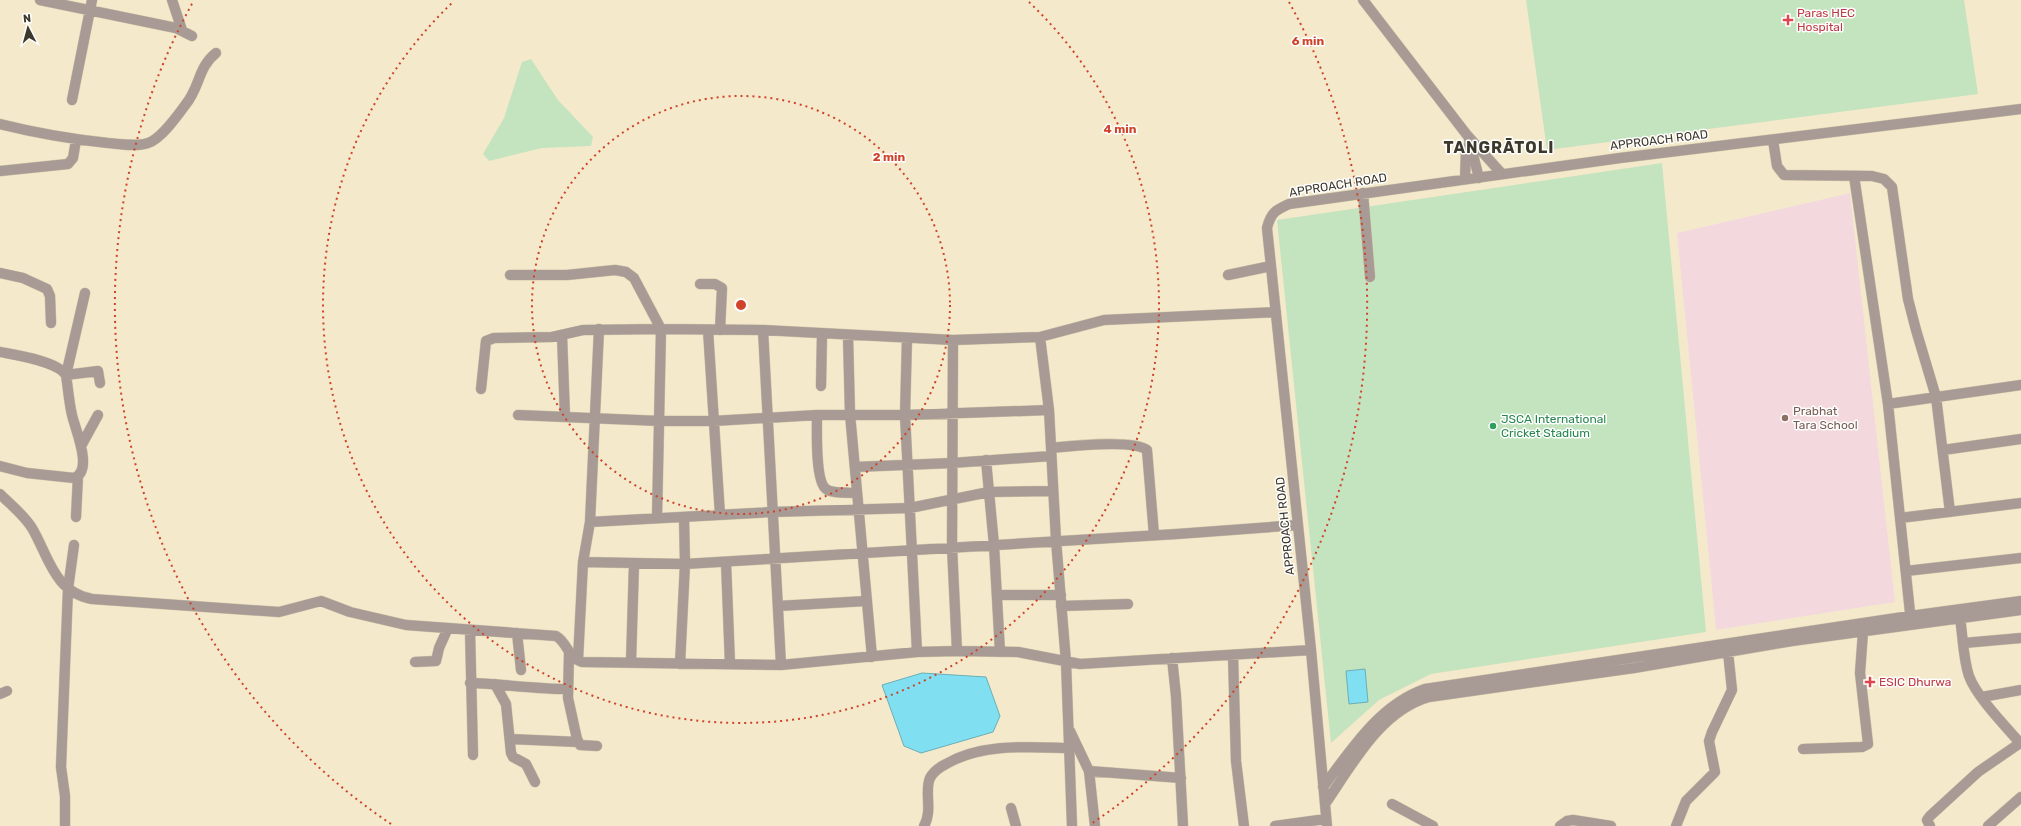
<svg xmlns="http://www.w3.org/2000/svg" width="2021" height="826" viewBox="0 0 2021 826" font-family="Rubik,sans-serif">
	<rect width="100%" height="100%" fill="#f4eacb"/>
	<path fill="#f3d9dd" d="M 1850,193 L 1895,602 L 1716,630 L 1677,233 Z"/>
	<path fill="#c4e3bf" d="M 1526,0 L 1964,0 L 1978,94 L 1547,150 Z
		M 531,59 L 558,100 L 593,137 L 591,146 L 542,148 L 489,161 L 483,154 L 504,118 L 522,62 Z
		M 1662,163 L 1706,632 L 1431,674 L 1379,700 L 1331,743 L 1277,220 Z"/>
	<path fill="#80e0f1" stroke="#6caeb6" d="M 1365,669 L 1368,702 L 1349,704 L 1346,671 Z
		M 922,673 L 986,677 L 1000,716 L 993,732 L 921,753 L 904,746 L 882,685 Z"/>
	<g fill="none" stroke-linecap="round" stroke-linejoin="round">
		<g stroke="#cfc6ab" stroke-width="11">
			<path id="street" d="M 40,0 L 176,28 L 192,36
				M 172,0 L 182,30
				M 1363,0 L 1467,135 L 1502,174
				M 72,100 L 92,0
				M 0,124 C 36,133 71,139 108,143 C 120,144 136,147 148,143 C 161,139 178,115 186,104 C 200,87 198,67 216,53
				M 1469,139 L 1479,178
				M 1773,140 L 1777,166 L 1784,175 L 1872,176 L 1884,179 L 1892,187 L 1908,299 L 1916,330 L 1936,397 L 1950,512
				M 0,171 L 68,164 L 73,158 L 76,140
				M 1854,176 L 1888,404
				M 1465,179 L 1466,150 L 1470,143
				M 1363,193 L 1370,277
				M 0,273 L 23,278 L 47,289 L 50,296 L 51,323
				M 510,275 L 567,275 L 615,270 L 626,272 L 634,278 L 661,329 L 657,518
				M 1228,275 L 1271,266
				M 700,284 L 715,284 L 722,288 L 720,330
				M 85,293 L 66,375 L 98,371 L 100,383
				M 708,330 L 720,515
				M 763,330 L 781,665
				M 562,335 L 565,417
				M 848,336 L 850,414 L 872,657
				M 1040,337 L 1049,410 L 1056,540 L 1066,662 L 1072,826
				M 907,338 L 905,415 L 917,652
				M 953,340 L 952,547 L 957,651
				M 0,352 C 16,355 57,361 66,375 C 68,388 69,402 72,415 C 75,429 94,471 74,478 L 27,473 L 0,466
				M 821,386 L 822,334
				M 481,389 L 486,341 L 494,338 L 552,337 L 583,330 L 661,329 L 763,330 L 953,340 L 1040,337 L 1104,320 L 1276,312
				M 518,415 L 660,421 L 713,421 L 817,415 L 905,415 L 1049,410
				M 817,415 C 817,429 815,481 826,489 C 832,494 849,492 857,493
				M 81,446 L 98,415
				M 1051,448 C 1070,446 1133,439 1147,450 L 1154,535
				M 1943,450 L 2021,439
				M 986,460 L 994,545 L 1000,652
				M 855,467 L 952,463 L 1051,456
				M 0,494 C 11,505 24,515 32,528 C 49,557 54,592 92,599 L 279,612 L 321,601 L 350,612 L 406,625 L 556,636 C 568,643 567,657 582,662 L 781,665 L 917,652 L 957,651 L 1018,652 L 1080,664 L 1311,650
				M 76,517 L 78,476
				M 1900,518 L 2021,503
				M 590,522 L 772,512 L 910,508 L 989,492 L 1053,491
				M 583,562 L 685,564 L 1177,534 L 1298,525
				M 726,562 L 730,664
				M 1906,571 L 2021,558
				M 998,595 L 1061,595
				M 778,606 L 866,601
				M 1061,606 L 1128,604
				M 1960,618 C 1963,637 1963,658 1969,676 C 1976,696 2006,727 2021,744
				M 1911,622 L 1888,404 L 2021,385
				M 470,630 L 473,755
				M 517,633 L 521,670
				M 1964,643 L 2021,638
				M 569,653 L 568,698 L 577,739 L 580,745 L 597,746
				M 1233,655 L 1236,761 L 1244,826
				M 1172,658 L 1176,696 L 1183,826
				M 578,660 L 583,562 L 590,522 L 599,329
				M 415,662 L 436,661 L 439,648 L 448,628
				M 631,662 L 634,564
				M 680,664 L 685,564 L 684,517
				M 470,683 C 503,684 535,689 568,689
				M 495,684 L 506,704 L 511,753 L 513,757 L 526,764 L 535,782
				M 0,694 L 7,691
				M 1982,697 L 2021,690
				M 1070,731 L 1089,771 L 1095,826
				M 510,739 L 578,742
				M 1803,749 L 1862,747 L 1868,744 L 1860,673 L 1863,632
				M 1089,771 L 1181,778
				M 1323,787 C 1351,750 1379,705 1425,689 L 1910,616 L 2021,601
				M 1325,804 C 1352,765 1380,711 1429,697 L 1634,668 L 1792,641 L 2021,610
				M 1392,804 L 1433,826
				M 1011,808 L 1016,826
				M 65,826 L 65,796 L 61,767 L 68,589 L 74,545
				M 924,826 C 933,811 924,791 930,778 C 933,772 940,767 946,764 C 982,743 1029,747 1069,748
				M 1275,826 L 1326,819
				M 1327,826 L 1311,650 L 1267,228 C 1271,212 1276,210 1289,204 L 1620,158 L 2021,109
				M 1560,826 L 1567,821 L 1573,820 L 1611,826
				M 1676,826 L 1686,801 L 1715,772 L 1709,741 L 1712,732 L 1732,690 L 1728,652
				M 1930,826 L 1927,820 L 1930,816 L 1978,772 L 2020,743
				M 1988,826 L 2021,797"/>
		</g>
		<use href="#street" stroke="#a89a94" stroke-width="10"/>
	</g>
	<g fill="none" stroke="#cf432b" stroke-width="2" stroke-dasharray="2 4">
		<circle cx="741" cy="305" r="209"/>
		<path d="M1029 2A418 418 0 1 1 453 2"/>
		<path d="M391 824A626 626 0 0 1 193 2M1289 2A626 626 0 0 1 1091 824"/>
	</g>
	<g fill="#e0444e" stroke="#fff" stroke-width="1.5">
		<path d="M1786 14h4v4h4v4h-4v4h-4v-4h-4v-4h4z"/>
		<path d="M1868 676h4v4h4v4h-4v4h-4v-4h-4v-4h4z"/>
	</g>
	<circle fill="#8d6e63" stroke="#fff" stroke-width="1.5" cx="1785" cy="418" r="4"/>
	<circle fill="#2e9e5b" stroke="#fff" stroke-width="1.5" cx="1493" cy="426" r="4"/>
	<g text-anchor="middle" stroke-width="3" stroke-linejoin="round" paint-order="stroke">
		<g font-size="12" fill="#be3a42" stroke="#fff" text-anchor="start">
			<text x="1797" y="17">Paras HEC<tspan x="1797" dy="14">Hospital</tspan></text>
			<text x="1879" y="686">ESIC Dhurwa</text>
		</g>
		<g font-size="12" fill="#3c382c" stroke="#fff">
			<text transform="translate(1659 140) rotate(-7)" y="4">APPROACH ROAD</text>
			<text transform="translate(1338 185) rotate(-9)" y="4">APPROACH ROAD</text>
			<text transform="translate(1285 526) rotate(-96)" y="4">APPROACH ROAD</text>
		</g>
		<g font-size="12" fill="#785e54" stroke="#fff" text-anchor="start">
			<text x="1793" y="415">Prabhat<tspan x="1793" dy="14">Tara School</tspan></text>
		</g>
		<g font-size="12" fill="#27864d" stroke="#fff" text-anchor="start">
			<text x="1501" y="423">JSCA International<tspan x="1501" dy="14">Cricket Stadium</tspan></text>
		</g>
		<g font-size="16" font-weight="bold" letter-spacing="1" fill="#3c382c" stroke="#fff">
			<text x="1499" y="153">TANGRĀTOLI</text>
		</g>
	</g>
	<circle cx="741" cy="305" r="6" fill="#cf432b" stroke="#fff" stroke-width="2"/>
	<g font-size="12" text-anchor="middle" font-weight="bold" fill="#cf432b" stroke="#fff" stroke-width="3" stroke-linejoin="round" paint-order="stroke">
		<text x="1308" y="45">6 min</text>
		<text x="1120" y="133">4 min</text>
		<text x="889" y="161">2 min</text>
	</g>
	<g transform="translate(28 28) rotate(354)" stroke="#ffffff" stroke-width="3" paint-order="stroke">
	<path d="M0-3L7 15L0 10L-7 15Z" fill="#3c382c"/>
	<text y="-6" font-size="11" font-weight="bold" text-anchor="middle" fill="#3c382c">N</text>
	</g>
</svg>
